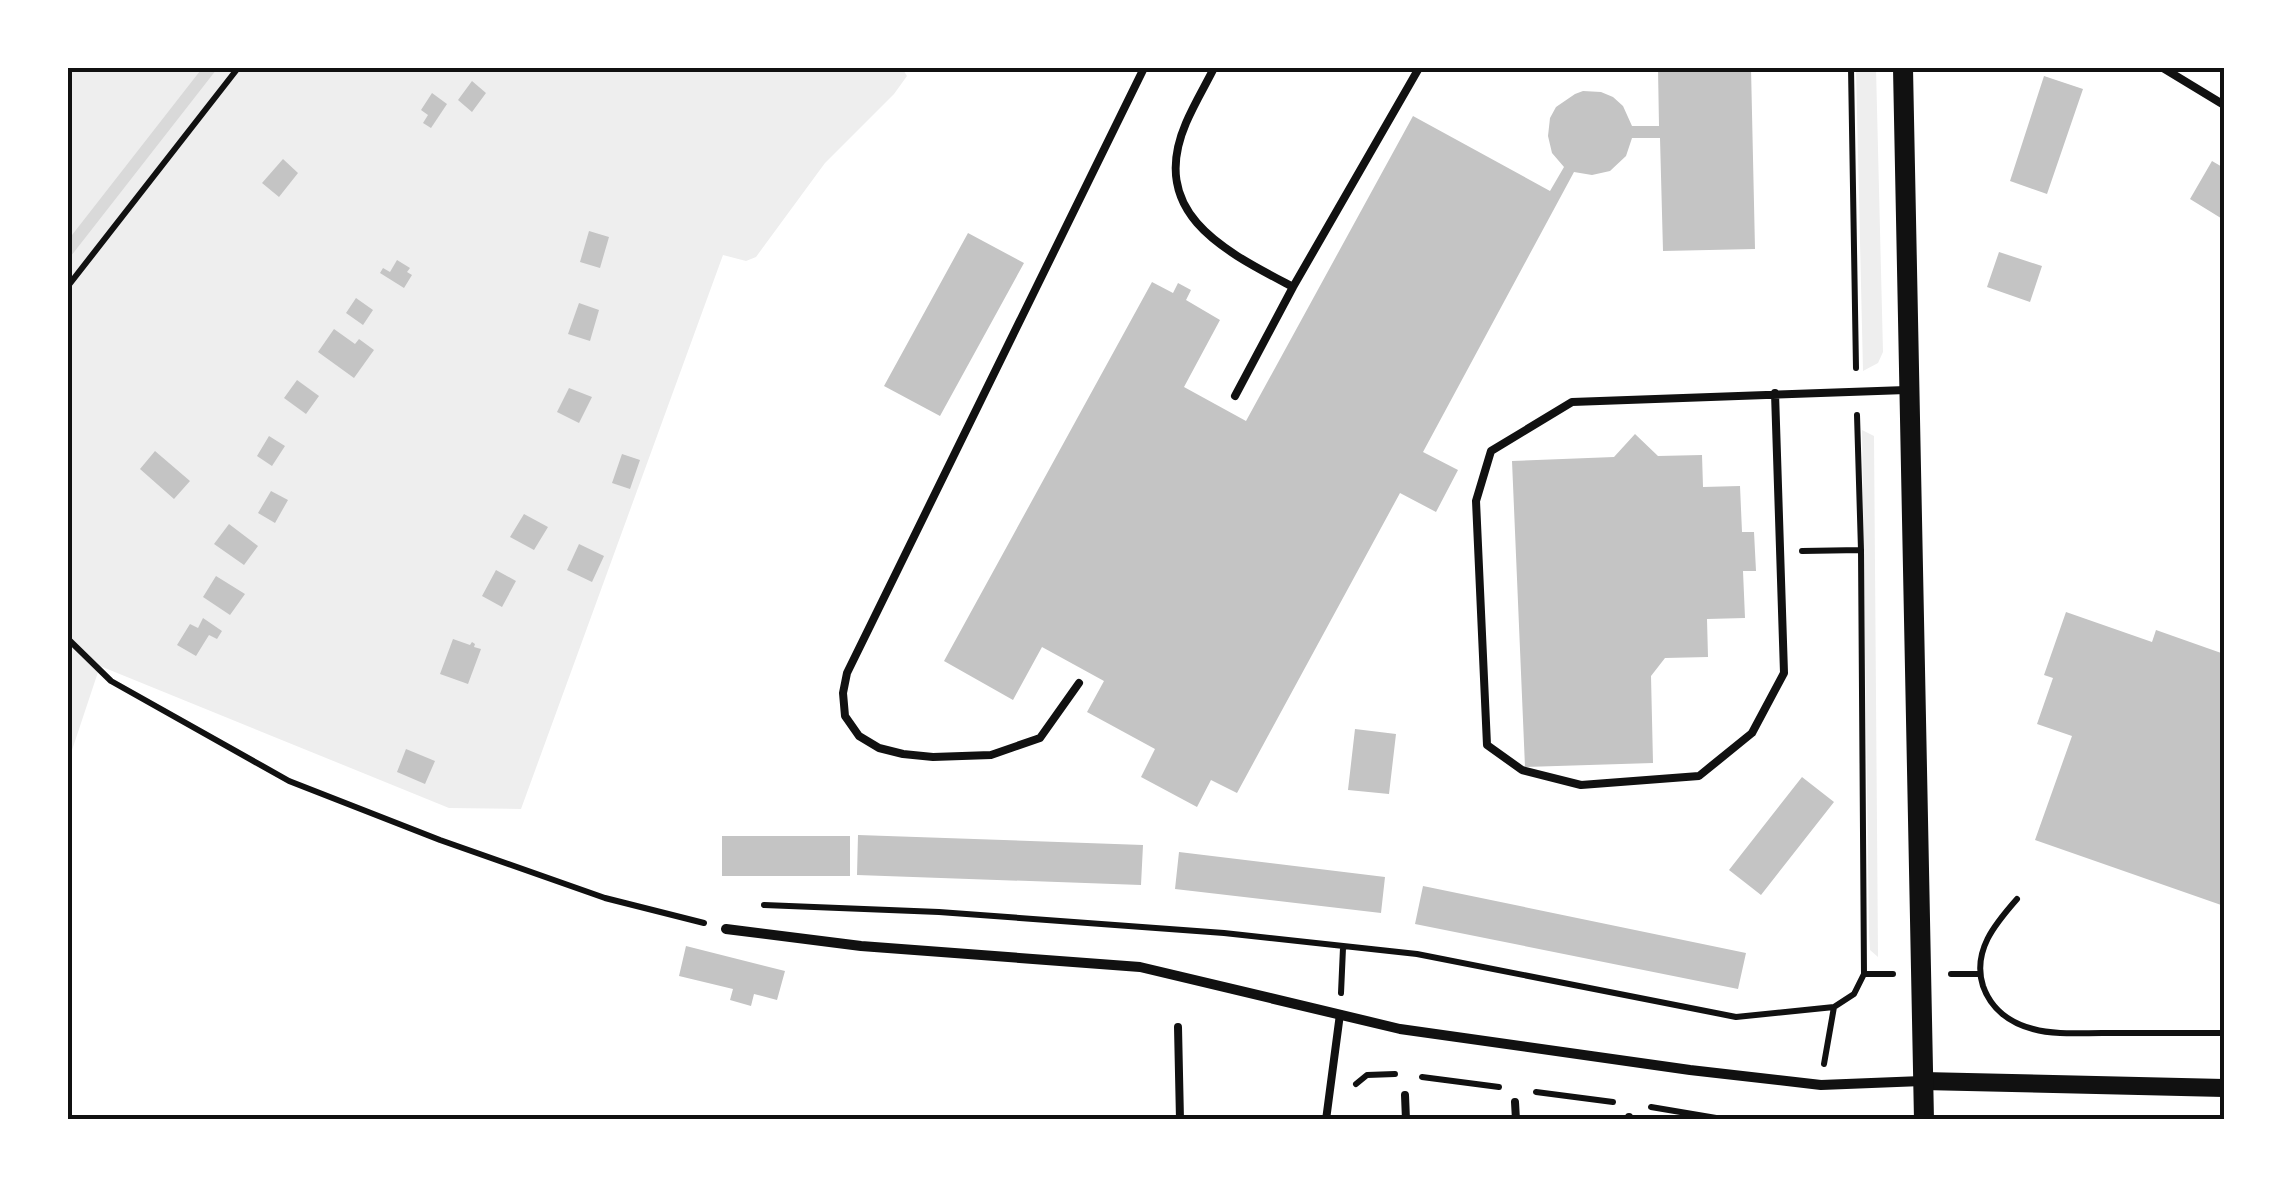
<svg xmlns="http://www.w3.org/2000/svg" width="2292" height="1187" viewBox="0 0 2292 1187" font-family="'Public Sans',sans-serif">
	<rect width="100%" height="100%" fill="#fff"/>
	<path fill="#eee" d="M 68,68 L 902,68 L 907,76 L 894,94 L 825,163 L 756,257 L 746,261 L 723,255 L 521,809 L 449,808 L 100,666 L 68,762 Z
		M 1856,68 L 1876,68 L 1883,352 L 1878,363 L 1863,371 Z
		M 1862,430 L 1874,436 L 1878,957 L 1870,950 L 1869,933 Z"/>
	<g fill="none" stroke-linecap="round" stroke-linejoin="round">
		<path stroke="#d9d9d9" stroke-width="12" d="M 68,250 L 210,68"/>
	</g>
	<path fill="#c4c4c4" d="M 1658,68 L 1751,68 L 1755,249 L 1663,251 L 1660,138 L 1632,138 L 1626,156 L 1610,171 L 1592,175 L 1574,172 L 1423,452 L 1458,470 L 1436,512 L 1400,493 L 1237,793 L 1211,780 L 1197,807 L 1141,777 L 1155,749 L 1087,712 L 1104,681 L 1042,647 L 1013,700 L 944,661 L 1152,282 L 1173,293 L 1178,283 L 1191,290 L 1186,300 L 1220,320 L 1184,387 L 1246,421 L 1413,116 L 1550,191 L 1564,167 L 1552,153 L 1548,136 L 1550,118 L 1556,107 L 1575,94 L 1583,91 L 1601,92 L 1613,97 L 1623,106 L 1632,126 L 1659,126 Z
		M 2044,76 L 2083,89 L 2047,194 L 2010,181 Z
		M 472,81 L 486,93 L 472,112 L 458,100 Z
		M 432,93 L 447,104 L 431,128 L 423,123 L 428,115 L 421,110 Z
		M 283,159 L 298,173 L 279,197 L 262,183 Z
		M 2212,161 L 2224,168 L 2224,220 L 2190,199 Z
		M 589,231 L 609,237 L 600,268 L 580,262 Z
		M 968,233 L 1024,263 L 940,416 L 884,386 Z
		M 1999,252 L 2042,266 L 2030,302 L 1987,287 Z
		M 397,260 L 410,268 L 407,272 L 412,275 L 404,288 L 380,273 L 383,268 L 390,272 Z
		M 356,298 L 373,310 L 363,325 L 346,313 Z
		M 579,303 L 599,310 L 590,341 L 568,334 Z
		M 334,329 L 355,344 L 359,339 L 374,350 L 354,378 L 318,352 Z
		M 297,380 L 319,396 L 306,414 L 284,398 Z
		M 569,388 L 592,397 L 579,423 L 557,412 Z
		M 1635,434 L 1658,456 L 1702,455 L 1703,487 L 1740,486 L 1742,532 L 1754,532 L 1756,571 L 1743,571 L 1745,618 L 1707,619 L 1708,657 L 1665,658 L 1651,676 L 1653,763 L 1525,767 L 1512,461 L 1614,457 Z
		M 269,436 L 285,446 L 272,466 L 257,456 Z
		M 155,451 L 190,481 L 174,499 L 140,469 Z
		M 622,454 L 640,460 L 630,489 L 612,483 Z
		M 271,491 L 288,500 L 275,523 L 258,513 Z
		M 524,514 L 548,527 L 534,550 L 510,537 Z
		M 229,524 L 258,546 L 244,565 L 214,544 Z
		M 579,544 L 604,556 L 592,582 L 567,570 Z
		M 496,570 L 516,581 L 502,607 L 482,596 Z
		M 216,576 L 245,594 L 230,615 L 203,597 Z
		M 2066,612 L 2152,642 L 2156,630 L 2224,654 L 2224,906 L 2035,840 L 2072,736 L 2037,724 L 2053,678 L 2044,675 Z
		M 203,618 L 222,631 L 217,639 L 209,635 L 196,656 L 177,645 L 190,624 L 198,628 Z
		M 453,639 L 470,645 L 472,642 L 475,644 L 474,647 L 481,649 L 468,684 L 440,674 Z
		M 1355,729 L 1396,734 L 1389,794 L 1348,790 Z
		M 406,749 L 435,761 L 425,784 L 397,772 Z
		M 1802,777 L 1834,802 L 1761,895 L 1729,870 Z
		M 858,835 L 1143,845 L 1141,885 L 857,875 Z
		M 722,836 L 850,836 L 850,876 L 722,876 Z
		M 1179,852 L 1385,877 L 1381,913 L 1175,889 Z
		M 1423,886 L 1746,953 L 1738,989 L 1415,924 Z
		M 686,946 L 785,971 L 777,1000 L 754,994 L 751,1006 L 730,1000 L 733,989 L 679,976 Z"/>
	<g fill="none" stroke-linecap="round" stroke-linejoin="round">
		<path stroke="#111" stroke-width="6" d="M 1851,68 L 1856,368
			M 68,286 L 238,68
			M 1802,551 L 1861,550
			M 68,639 L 111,681 L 289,781 L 440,840 L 605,898 L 704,923
			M 2017,899 C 1995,924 1972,951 1983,986 C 1991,1009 2010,1023 2033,1029 C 2054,1035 2080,1033 2102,1033 C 2143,1033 2184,1033 2224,1033
			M 764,905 L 939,912 L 1224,933 L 1417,954 L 1736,1017 L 1834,1007
			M 1864,974 L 1893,974
			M 1951,974 L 1979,974
			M 1341,993 L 1343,948
			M 1824,1064 L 1834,1007 L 1854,994 L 1864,974 L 1861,550 L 1857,415
			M 1422,1077 L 1499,1087
			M 1356,1084 L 1367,1075 L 1395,1074
			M 1536,1092 L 1613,1102
			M 1651,1107 L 1728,1120"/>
		<path stroke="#111" stroke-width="8" d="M 1214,68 C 1205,86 1194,104 1186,123 C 1147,214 1225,251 1293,287
			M 2163,68 L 2224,105
			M 1775,393 L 1784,673 L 1752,733 L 1699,776 L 1581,785 L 1522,770 L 1487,745 L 1476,501 L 1491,451 L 1572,402 L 1906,390
			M 1235,396 L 1293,287 L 1419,68
			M 1079,683 L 1040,738 L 991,755 L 933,757 L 903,754 L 879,748 L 859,736 L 845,716 L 843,693 L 847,673 L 1144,68
			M 1178,1027 L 1180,1120
			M 1405,1095 L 1406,1120
			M 1515,1102 L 1516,1120
			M 1629,1117 L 1629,1120
			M 1326,1120 L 1340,1014"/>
		<path stroke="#111" stroke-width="10" d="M 726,929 L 861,946 L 1140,967 L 1400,1029 L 1690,1070 L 1821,1085 L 1922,1081"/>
		<path stroke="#111" stroke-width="18" d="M 1923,1081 L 2224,1088"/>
		<path stroke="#111" stroke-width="20" d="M 1903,68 L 1924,1120"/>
	</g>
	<rect width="2292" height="1187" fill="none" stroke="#ffffff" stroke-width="140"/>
	<rect x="70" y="70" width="2152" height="1047" fill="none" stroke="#111" stroke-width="4"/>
</svg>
